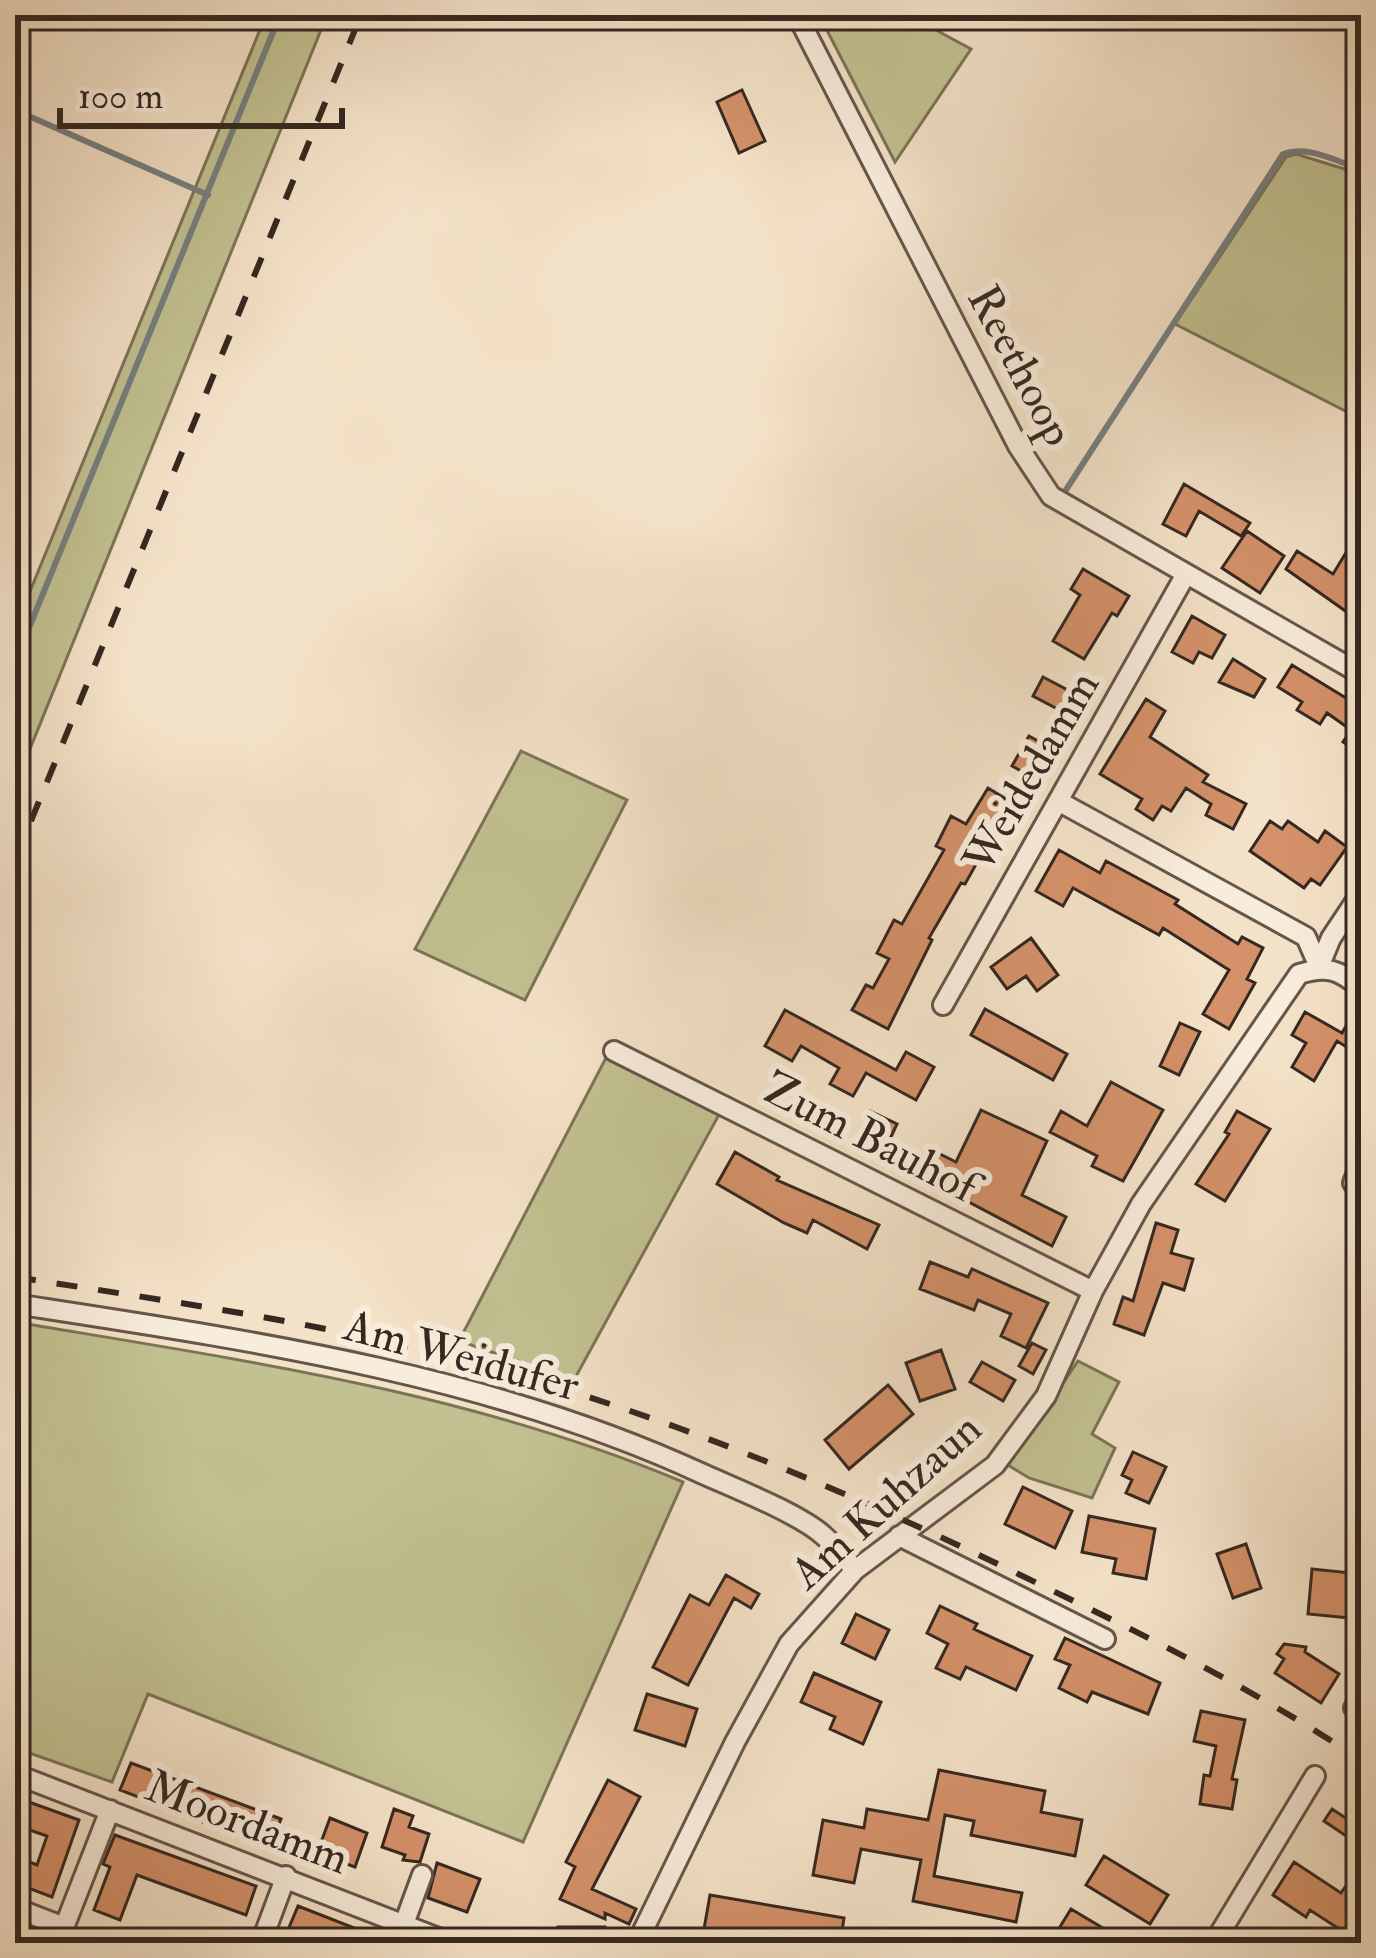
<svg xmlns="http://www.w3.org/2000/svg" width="1376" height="1958" viewBox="0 0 1376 1958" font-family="'IM FELL Double Pica',serif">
	<rect width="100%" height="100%" fill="#f4e2c8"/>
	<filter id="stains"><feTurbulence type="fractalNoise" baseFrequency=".00167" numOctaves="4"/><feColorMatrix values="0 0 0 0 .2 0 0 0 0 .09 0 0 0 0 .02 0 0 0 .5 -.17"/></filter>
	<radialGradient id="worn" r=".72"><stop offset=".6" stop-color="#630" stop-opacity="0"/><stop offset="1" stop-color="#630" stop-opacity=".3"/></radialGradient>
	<path fill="#c2c191" stroke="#7c7459" stroke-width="3" d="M 266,15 L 327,15 L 15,786 L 15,628 Z
		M 819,15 L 908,15 L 971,49 L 895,162 Z
		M 1296,154 L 1361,174 L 1361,419 L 1175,324 L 1286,157 Z
		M 521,751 L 627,800 L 525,1000 L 415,949 Z
		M 608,1054 L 721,1111 L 574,1380 L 459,1341 Z
		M 15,1322 C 241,1360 471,1392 683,1482 L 523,1842 L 148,1694 L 112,1782 L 15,1748 Z
		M 1078,1361 L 1119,1382 L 1092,1434 L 1115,1448 L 1092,1498 L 1029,1478 L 1008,1465 Z"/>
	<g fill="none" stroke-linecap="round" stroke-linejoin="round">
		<path stroke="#768081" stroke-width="6" d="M 15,110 L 208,195
			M 1064,493 L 1283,154 C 1308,145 1337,161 1361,170
			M 15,662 L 280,15"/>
	</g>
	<path fill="#d4916a" stroke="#352821" stroke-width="3" d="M 742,90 L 765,141 L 739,153 L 717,102 Z
		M 1184,484 L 1250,523 L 1241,536 L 1199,511 L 1186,536 L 1163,524 Z
		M 1247,531 L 1284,556 L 1260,593 L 1222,568 Z
		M 1297,551 L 1333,574 L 1347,551 L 1361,560 L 1361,622 L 1286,569 Z
		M 1083,569 L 1129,596 L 1117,616 L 1112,613 L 1084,659 L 1053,641 L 1080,595 L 1071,589 Z
		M 1192,616 L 1225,635 L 1212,658 L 1199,652 L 1193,663 L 1172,652 Z
		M 1233,659 L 1265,679 L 1254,697 L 1219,682 Z
		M 1292,665 L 1351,701 L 1361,688 L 1361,755 L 1343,742 L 1351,730 L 1327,713 L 1320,724 L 1297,710 L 1302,702 L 1278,687 Z
		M 1043,677 L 1079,696 L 1069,715 L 1033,696 Z
		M 1146,699 L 1165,711 L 1150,737 L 1208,775 L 1203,782 L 1246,804 L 1233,829 L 1206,815 L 1211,804 L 1186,788 L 1171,811 L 1162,806 L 1153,820 L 1136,809 L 1142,799 L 1100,774 Z
		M 1029,736 L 1056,751 L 1039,781 L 1012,766 Z
		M 988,788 L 1011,802 L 965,884 L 961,883 L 929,938 L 932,940 L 888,1029 L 852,1010 L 866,985 L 873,988 L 889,959 L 877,953 L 894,920 L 902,924 L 944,850 L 936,846 L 951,816 L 966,824 Z
		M 1270,821 L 1282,829 L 1288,821 L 1318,842 L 1325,831 L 1347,847 L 1320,885 L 1311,879 L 1304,888 L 1250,851 Z
		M 1059,850 L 1100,873 L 1106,861 L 1178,900 L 1175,904 L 1238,944 L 1242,937 L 1263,948 L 1247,979 L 1255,983 L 1229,1029 L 1203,1014 L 1229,970 L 1163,928 L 1159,935 L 1073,888 L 1063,906 L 1036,891 Z
		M 1031,938 L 1058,975 L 1037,991 L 1026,976 L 1007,989 L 991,967 Z
		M 985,1009 L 1067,1054 L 1053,1080 L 971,1035 Z
		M 785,1010 L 896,1070 L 906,1052 L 934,1067 L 916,1100 L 866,1073 L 853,1096 L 830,1084 L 839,1068 L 801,1046 L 792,1061 L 765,1046 Z
		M 1305,1012 L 1342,1033 L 1350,1019 L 1361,1026 L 1361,1056 L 1337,1041 L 1314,1081 L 1292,1067 L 1306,1043 L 1292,1035 Z
		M 1180,1023 L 1200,1032 L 1179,1075 L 1160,1066 Z
		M 1111,1082 L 1163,1110 L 1123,1181 L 1092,1166 L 1097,1156 L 1050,1132 L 1061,1111 L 1087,1126 Z
		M 981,1110 L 1047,1141 L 1022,1195 L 1066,1217 L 1052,1246 L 914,1173 L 926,1147 L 956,1162 Z
		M 870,1111 L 897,1124 L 885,1150 L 857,1136 Z
		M 1237,1111 L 1270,1129 L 1225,1201 L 1196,1184 L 1229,1134 L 1225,1132 Z
		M 735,1152 L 779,1177 L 777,1180 L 879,1225 L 867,1249 L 813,1220 L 807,1233 L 784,1223 L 717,1184 Z
		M 1156,1223 L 1178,1230 L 1171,1253 L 1193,1259 L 1184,1290 L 1163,1283 L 1144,1335 L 1114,1324 L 1123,1297 L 1133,1301 Z
		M 930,1262 L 968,1277 L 972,1269 L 1048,1303 L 1026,1348 L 1001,1336 L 1011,1314 L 978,1300 L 974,1310 L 920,1289 Z
		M 1032,1343 L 1046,1350 L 1033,1374 L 1019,1366 Z
		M 941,1350 L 955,1389 L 920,1401 L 906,1363 Z
		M 982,1362 L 1015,1380 L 1003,1401 L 970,1382 Z
		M 888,1385 L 913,1414 L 849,1469 L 825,1440 Z
		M 1133,1452 L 1166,1467 L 1149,1503 L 1126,1493 L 1132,1480 L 1122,1475 Z
		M 1023,1487 L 1072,1511 L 1055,1548 L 1005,1524 Z
		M 1089,1516 L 1155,1529 L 1146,1579 L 1113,1573 L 1116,1559 L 1082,1552 Z
		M 1246,1544 L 1261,1588 L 1233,1598 L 1217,1554 Z
		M 1312,1569 L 1361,1574 L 1361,1619 L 1308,1614 Z
		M 726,1575 L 759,1594 L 751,1608 L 734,1598 L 688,1685 L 653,1667 L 690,1595 L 709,1605 Z
		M 940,1606 L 977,1624 L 974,1629 L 1032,1656 L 1016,1690 L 966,1667 L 960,1679 L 936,1668 L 948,1644 L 927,1633 Z
		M 856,1614 L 889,1630 L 875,1659 L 842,1643 Z
		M 1065,1638 L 1160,1683 L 1148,1714 L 1092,1692 L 1087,1702 L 1059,1688 L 1070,1665 L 1055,1659 Z
		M 1284,1644 L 1306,1647 L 1305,1652 L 1339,1674 L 1321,1703 L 1275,1673 L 1284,1659 L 1277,1654 Z
		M 814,1673 L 881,1702 L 863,1744 L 830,1729 L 835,1717 L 801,1702 Z
		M 647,1694 L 697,1709 L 685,1746 L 635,1730 Z
		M 1201,1711 L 1245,1720 L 1232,1779 L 1237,1780 L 1232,1809 L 1200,1804 L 1204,1775 L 1210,1776 L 1216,1746 L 1194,1741 Z
		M 131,1763 L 281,1819 L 270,1848 L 120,1790 Z
		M 939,1770 L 1045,1791 L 1041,1812 L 1082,1820 L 1075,1856 L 971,1835 L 974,1821 L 945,1815 L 934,1876 L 1022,1893 L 1016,1922 L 913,1901 L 921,1860 L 861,1849 L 854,1883 L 813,1875 L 823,1820 L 864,1828 L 867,1809 L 928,1820 Z
		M 608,1780 L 640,1797 L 592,1889 L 636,1909 L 629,1924 L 605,1913 L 605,1919 L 560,1899 L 575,1867 L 566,1862 Z
		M 15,1797 L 79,1820 L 52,1897 L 15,1883 L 15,1856 L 37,1865 L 47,1836 L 15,1825 Z
		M 394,1809 L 413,1816 L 409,1827 L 429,1834 L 420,1862 L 403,1860 L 405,1855 L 382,1847 Z
		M 1332,1809 L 1361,1828 L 1361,1846 L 1324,1821 Z
		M 330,1818 L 367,1833 L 355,1867 L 317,1853 Z
		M 115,1835 L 256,1886 L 246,1915 L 137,1875 L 120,1920 L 94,1910 L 110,1867 L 103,1864 Z
		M 1104,1856 L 1168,1895 L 1150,1924 L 1086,1885 Z
		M 1294,1862 L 1341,1893 L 1345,1887 L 1361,1898 L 1361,1943 L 1310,1910 L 1306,1917 L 1273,1895 Z
		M 437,1863 L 480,1879 L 467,1912 L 428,1898 Z
		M 710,1895 L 844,1918 L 840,1943 L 782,1943 L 704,1929 Z
		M 298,1906 L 357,1929 L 351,1943 L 331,1943 L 316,1937 L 314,1940 L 288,1930 Z
		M 1071,1909 L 1128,1943 L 1050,1943 Z
		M 15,1922 L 47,1935 L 45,1943 L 15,1943 Z
		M 558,1927 L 605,1927 L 605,1943 L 557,1943 Z"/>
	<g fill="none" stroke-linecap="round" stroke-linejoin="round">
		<g stroke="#65564b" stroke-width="24">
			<path id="minor" d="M 797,15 L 1018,446 L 1051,496 L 1361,674
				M 1058,801 L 1306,937 L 1319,967
				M 1319,967 L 1331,938 L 1361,893
				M 943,1005 L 1186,574
				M 614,1051 L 1093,1291
				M 1353,1183 L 1361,1161
				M 15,1304 C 248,1340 487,1374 703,1474 C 734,1488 800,1514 824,1536 C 835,1546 845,1558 855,1570
				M 899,1536 L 1105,1639
				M 1354,1708 L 1361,1696
				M 15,1774 L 451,1943
				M 15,1908 L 64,1927
				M 404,1924 L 422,1875
				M 58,1943 L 110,1810
				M 261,1943 L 286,1876
				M 637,1943 L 735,1742 L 789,1644 L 855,1570 L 995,1465 L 1046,1396 L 1093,1291 L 1141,1204 L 1299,974 C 1327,965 1339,970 1361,988
				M 1214,1943 L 1315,1776"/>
		</g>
		<use href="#minor" stroke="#f8ecdb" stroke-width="18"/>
		<path stroke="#352821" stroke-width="6" stroke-dasharray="21 21" stroke-linecap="butt" d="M 15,860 L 361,15
			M 15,1277 C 156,1299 296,1319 434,1353 C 649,1406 853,1492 1051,1590 C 1157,1641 1263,1695 1361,1760"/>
	</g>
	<g text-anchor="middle" stroke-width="12" stroke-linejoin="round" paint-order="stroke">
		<g font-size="45" fill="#352821" stroke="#f8ecdb">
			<text transform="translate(1022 365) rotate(62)" y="16">Reethoop</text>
			<text transform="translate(1030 771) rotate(-60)" y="16">Weidedamm</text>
			<text transform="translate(871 1136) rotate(27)" y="16">Zum Bauhof</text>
			<text transform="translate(462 1354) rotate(15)" y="16">Am Weidufer</text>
			<text transform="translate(885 1500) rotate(-42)" y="16">Am Kuhzaun</text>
			<text transform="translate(248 1821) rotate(21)" y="16">Moordamm</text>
		</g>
	</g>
	<rect width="1376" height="1958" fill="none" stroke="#f4e2c8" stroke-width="60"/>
	<rect x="18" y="18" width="1340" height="1922" fill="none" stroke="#352821" stroke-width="6"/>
	<rect x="30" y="30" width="1316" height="1898" fill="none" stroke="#352821" stroke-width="3"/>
	<path d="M60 108v18h282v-18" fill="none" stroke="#352821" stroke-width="6"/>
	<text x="78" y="108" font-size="36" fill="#352821" stroke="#f8ecdb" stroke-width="9" paint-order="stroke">100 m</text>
	<rect width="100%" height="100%" filter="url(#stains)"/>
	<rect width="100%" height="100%" fill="url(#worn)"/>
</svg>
